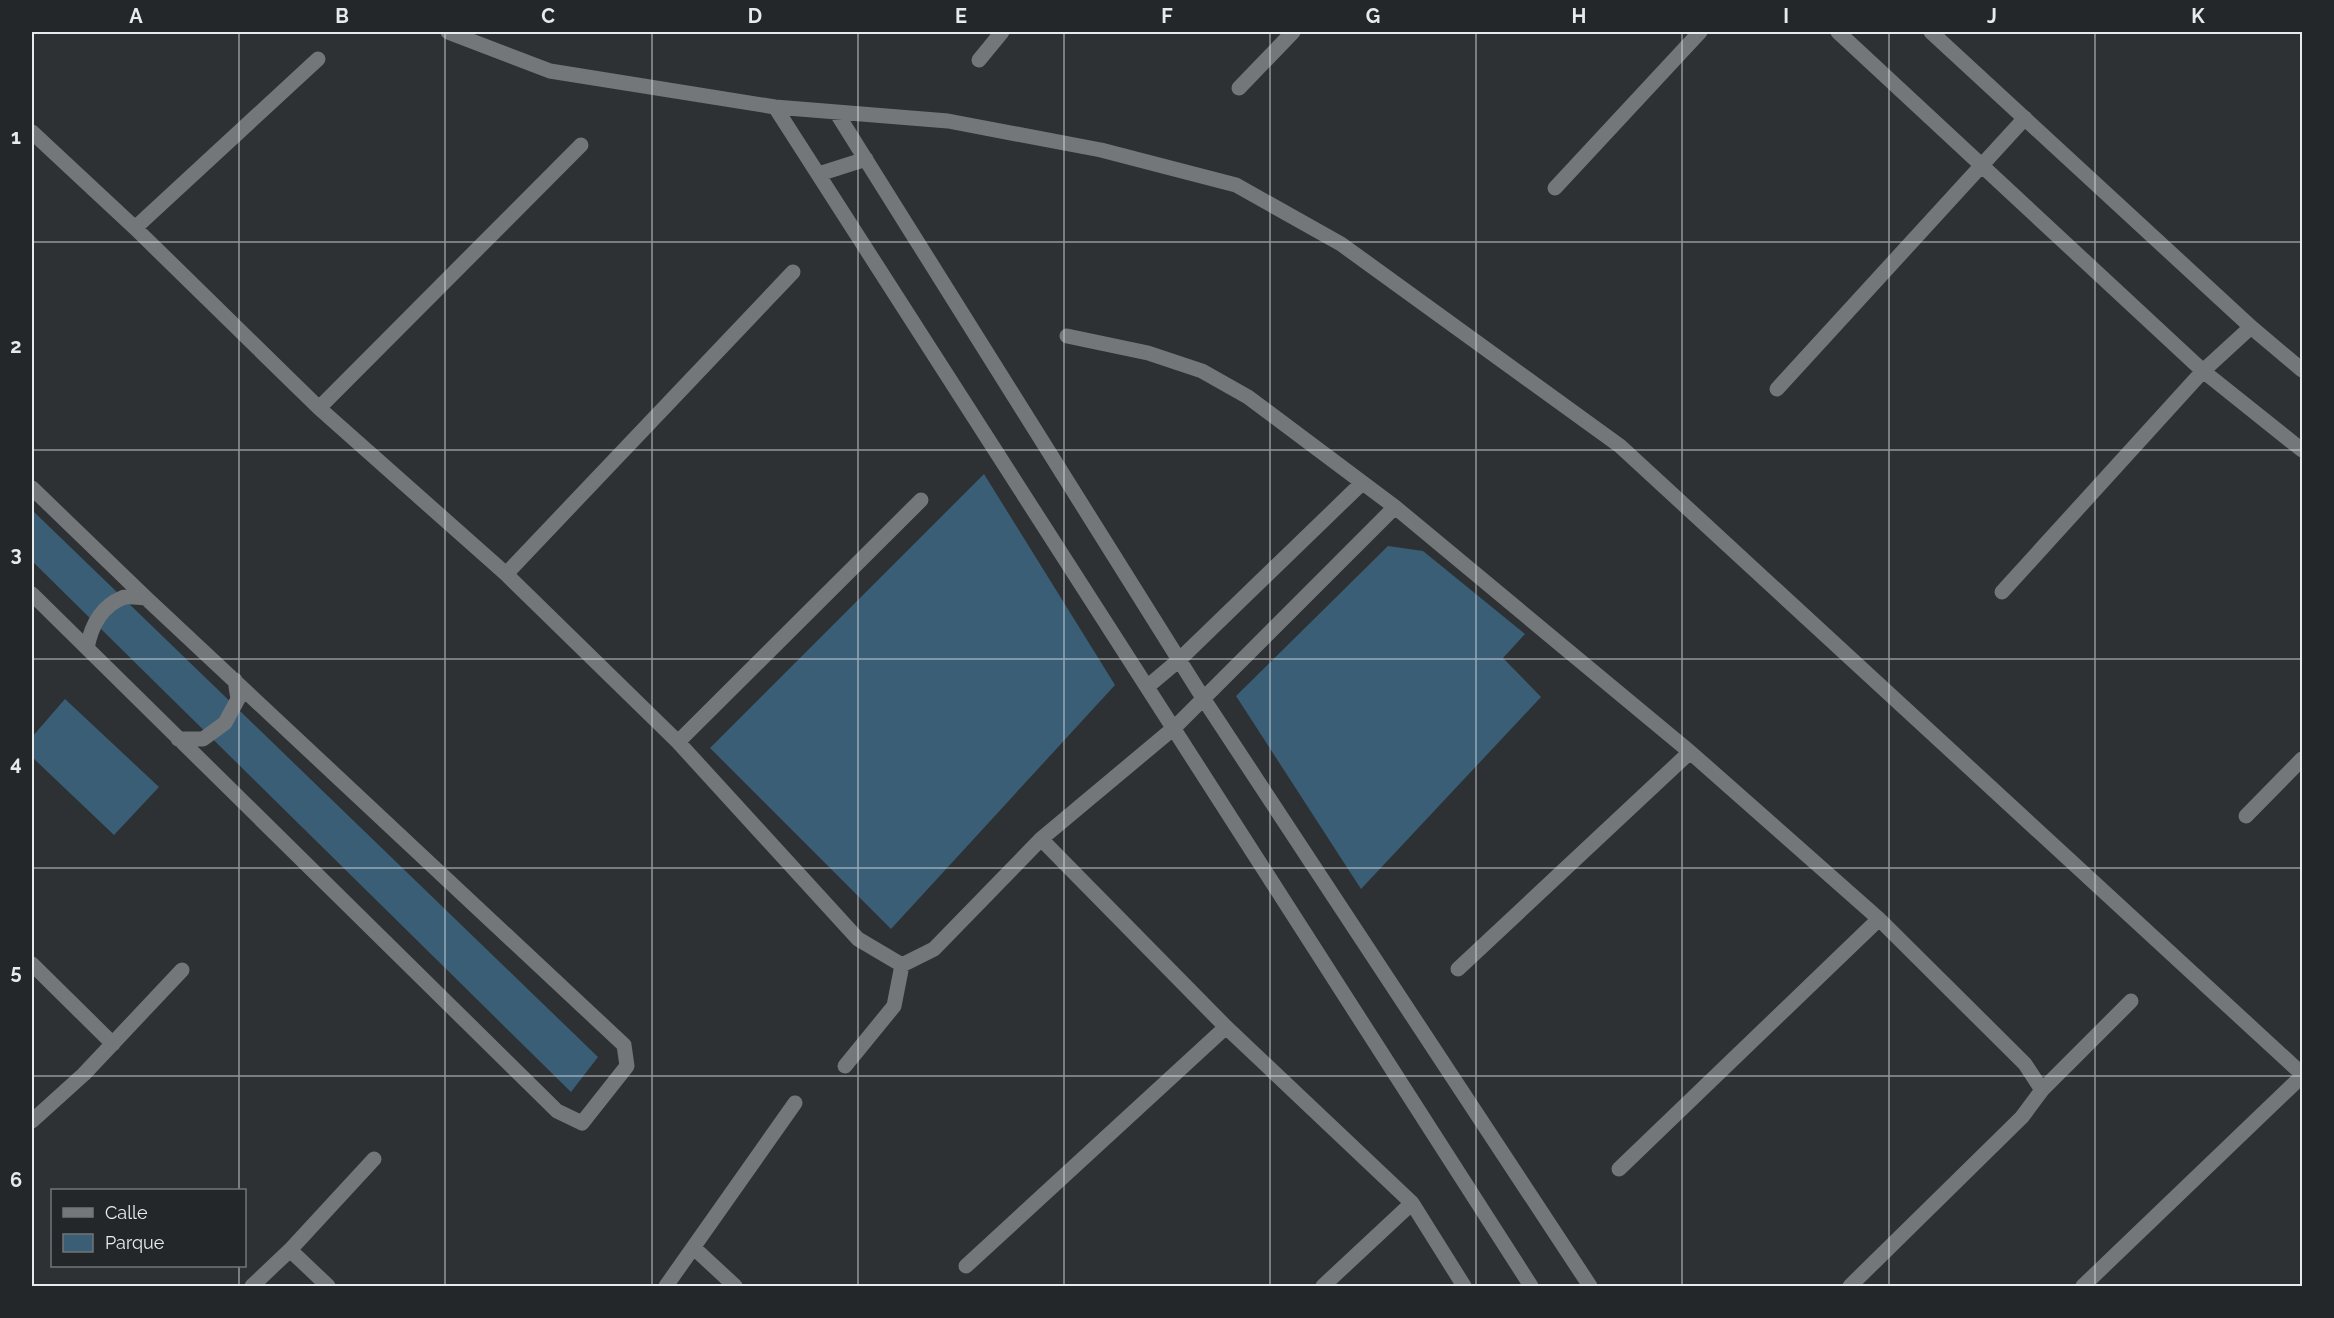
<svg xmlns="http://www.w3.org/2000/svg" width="2334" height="1318" viewBox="0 0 2334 1318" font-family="Raleway,sans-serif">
	<rect width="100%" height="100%" fill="#2e3133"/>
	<path fill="#395e75" d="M 984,474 L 1115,685 L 891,929 L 710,748 Z
		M 32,510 L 598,1057 L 571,1092 L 32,561 Z
		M 1388,546 L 1423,551 L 1525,634 L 1503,658 L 1541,697 L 1361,889 L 1236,696 Z
		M 65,699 L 159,787 L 114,835 L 32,757 L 32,737 Z"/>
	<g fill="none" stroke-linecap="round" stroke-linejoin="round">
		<path stroke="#73777a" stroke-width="15" d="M 448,32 L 550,71 L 775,107 L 948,121 L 1101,150 L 1236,185 L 1341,244 L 1620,446 L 2302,1074
			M 1838,32 L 2203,371 L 2302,450
			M 1931,32 L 2251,327 L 2302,370
			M 979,60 L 1002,32
			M 1239,88 L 1293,32
			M 775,107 L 1531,1286
			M 836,112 L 1203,698 L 1590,1286
			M 32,132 L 135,228 L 319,408 L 506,574 L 678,742 L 858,939 L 902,965
			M 819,174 L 866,159
			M 1555,188 L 1700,32
			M 135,228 L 318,59
			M 1067,336 L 1148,353 L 1202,371 L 1248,397 L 1395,507 L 1690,752 L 1879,919 L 2025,1064 L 2042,1090
			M 1777,389 L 2025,118
			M 319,408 L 581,145
			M 32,488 L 146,598 L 624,1045 L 627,1066 L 582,1123 L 557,1111 L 32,594
			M 506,574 L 793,272
			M 2002,592 L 2203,371 L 2251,327
			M 87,648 C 91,627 100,607 122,598 C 128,595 139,598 146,598
			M 1147,687 L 1179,660 L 1362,483
			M 178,739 L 203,739 L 225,723 L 238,699 L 235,680
			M 678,742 L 921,500
			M 2246,816 L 2302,759
			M 1041,839 L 1226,1027 L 1412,1203 L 1464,1286
			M 32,964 L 113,1044
			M 902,965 L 934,949 L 1041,839 L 1175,727 L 1395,507
			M 1458,969 L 1690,752
			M 845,1066 L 894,1006 L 902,965
			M 32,1121 L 84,1074 L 182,970
			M 1619,1169 L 1879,919
			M 694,1248 L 735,1286
			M 290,1250 L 328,1286
			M 966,1266 L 1226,1027
			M 252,1286 L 290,1250 L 374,1159
			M 666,1286 L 795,1103
			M 1323,1286 L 1412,1203
			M 1850,1286 L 2022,1117 L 2042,1090 L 2131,1001
			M 2083,1286 L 2302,1076"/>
	</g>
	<path fill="none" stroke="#e8eaec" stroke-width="1.5" stroke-opacity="0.55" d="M 239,32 L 239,1190M 445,32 L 445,1286M 652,32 L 652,1286M 858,32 L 858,1286M 1064,32 L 1064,1286M 1270,32 L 1270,1286M 1476,32 L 1476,1286M 1682,32 L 1682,1286M 1889,32 L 1889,1286M 2095,32 L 2095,1286M 32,242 L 2302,242M 32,450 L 2302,450M 32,659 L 2302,659M 32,868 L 2302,868M 32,1076 L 2302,1076M 239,1266 L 239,1286"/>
	<rect width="2334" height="1318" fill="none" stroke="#242729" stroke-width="66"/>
	<rect x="51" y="1189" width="195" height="78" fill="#242729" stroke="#727577" stroke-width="1.5"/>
	<rect x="63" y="1208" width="30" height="9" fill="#73777a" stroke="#727577" stroke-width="1.5"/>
	<text x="105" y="1219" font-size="18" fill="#e8eaec">Calle</text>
	<rect x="63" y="1234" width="30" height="18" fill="#395e75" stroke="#727577" stroke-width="1.5"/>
	<text x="105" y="1249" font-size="18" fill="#e8eaec">Parque</text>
	<rect x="33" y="33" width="2268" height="1252" fill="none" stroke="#e8eaec" stroke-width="2"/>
	<g font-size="20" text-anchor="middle" font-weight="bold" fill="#e8eaec">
		<text x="136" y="23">A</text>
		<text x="342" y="23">B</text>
		<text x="548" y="23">C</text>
		<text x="755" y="23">D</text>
		<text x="961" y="23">E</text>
		<text x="1167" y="23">F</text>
		<text x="1373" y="23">G</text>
		<text x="1579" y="23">H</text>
		<text x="1786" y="23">I</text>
		<text x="1992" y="23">J</text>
		<text x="2198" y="23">K</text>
		<text x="16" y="144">1</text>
		<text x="16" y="353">2</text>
		<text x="16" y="561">3</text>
		<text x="16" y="770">4</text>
		<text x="16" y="979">5</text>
		<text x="16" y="1187">6</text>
	</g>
</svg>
